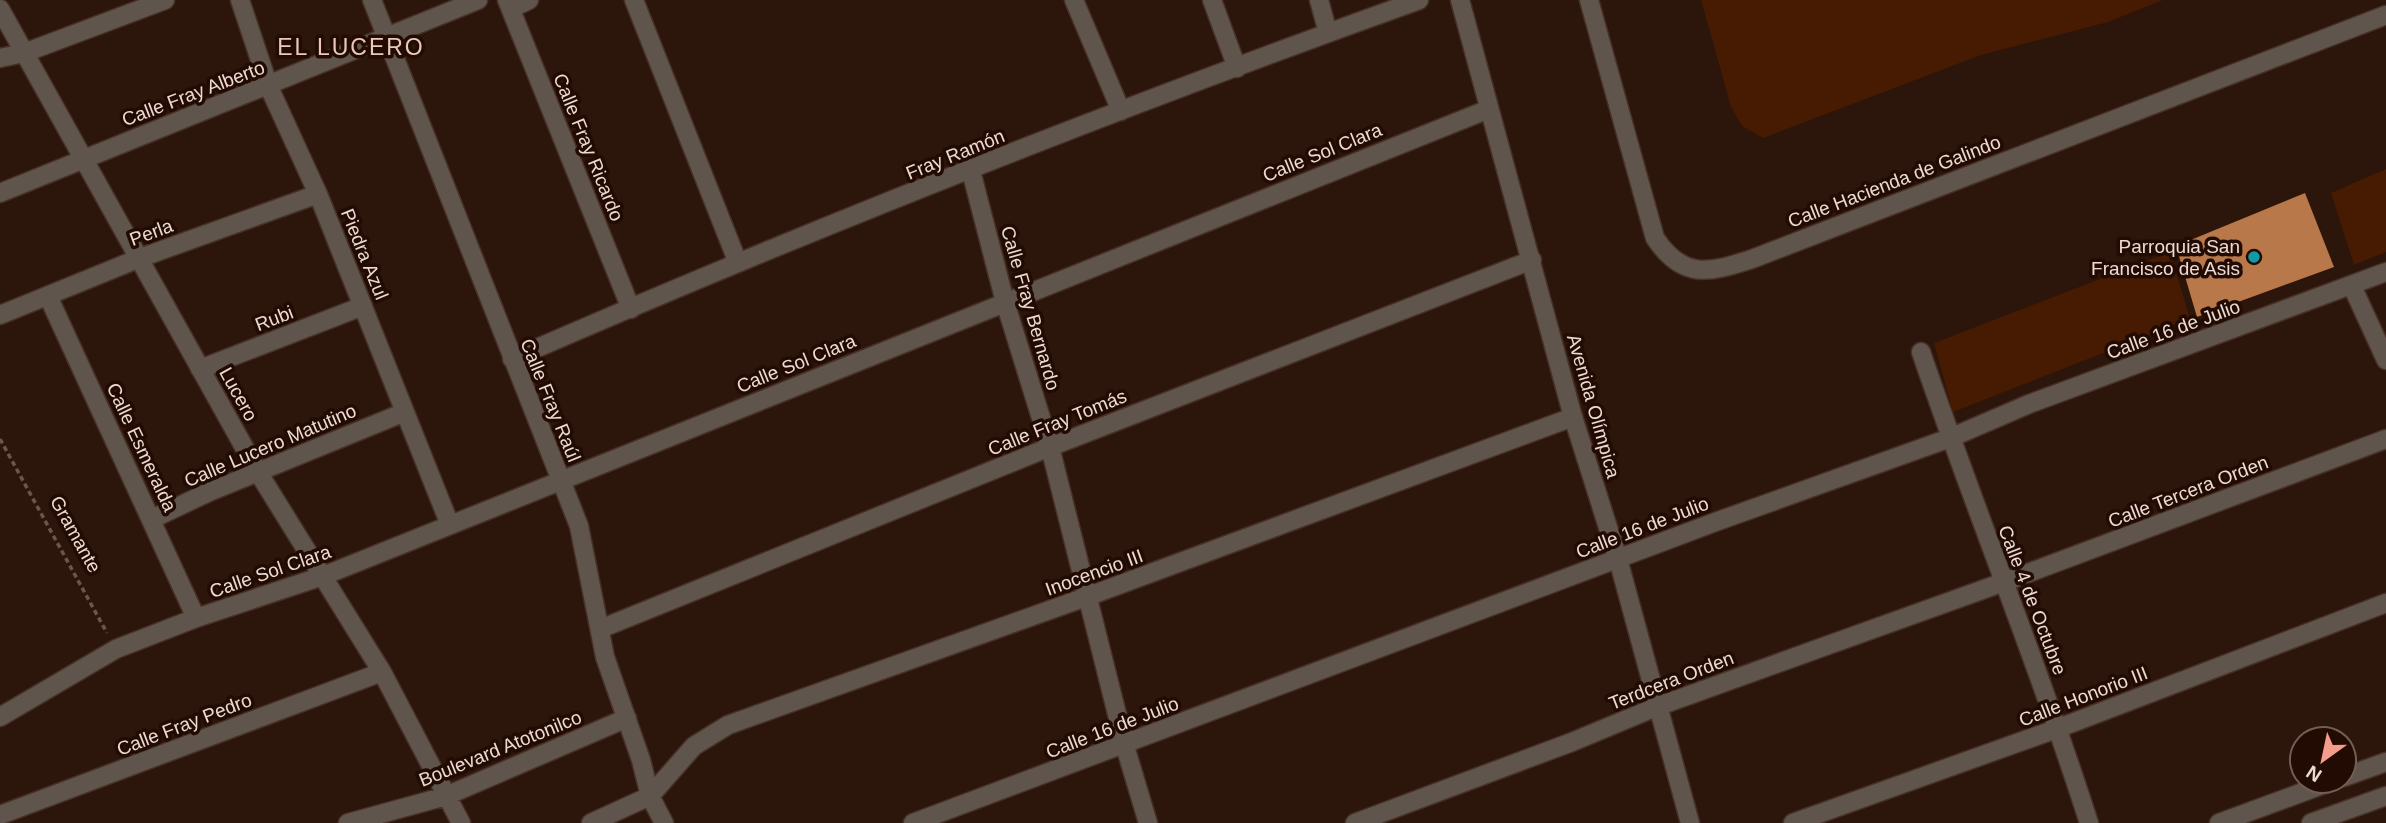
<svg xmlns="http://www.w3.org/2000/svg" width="2386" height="823" viewBox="0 0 2386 823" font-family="Helvetica,sans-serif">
	<rect width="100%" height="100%" fill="#2c150a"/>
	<path fill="#471a02" d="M 1701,0 L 2163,0 L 2108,22 L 1981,55 L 1763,138 L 1742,126 L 1731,107 Z
		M 2386,169 L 2386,252 L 2354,265 L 2331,193 Z
		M 2170,252 L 2190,319 L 1953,412 L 1934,343 Z"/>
	<path fill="#b87849" d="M 2305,193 L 2334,267 L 2197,317 L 2176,246 Z"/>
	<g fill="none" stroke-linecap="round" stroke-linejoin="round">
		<g stroke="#473126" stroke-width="21">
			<path id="minor" d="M 240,0 L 269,87 L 318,194 L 450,525
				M 372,0 L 579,526 L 605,657 L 641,760 L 650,796 L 664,823
				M 507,0 L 631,309
				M 634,0 L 738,263
				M 1074,0 L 1121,111
				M 1212,0 L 1237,68
				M 1319,0 L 1328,33
				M 1589,0 L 1655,238 C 1683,280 1709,273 1752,259 L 2386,15
				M 512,8 L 529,0
				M 0,9 L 258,472 L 382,672 L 461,823
				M 0,58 L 24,53 L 165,0
				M 971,171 L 1005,302 L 1050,447 L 1125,746 L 1148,823
				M 0,193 C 159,128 319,65 478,0
				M 2352,286 L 2386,360
				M 48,296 L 196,618
				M 0,315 L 140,258 L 318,194
				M 1921,352 C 1975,510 2038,664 2089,823
				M 512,359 C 810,229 1113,110 1419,0
				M 200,369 L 363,306
				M 152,519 L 209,492 L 405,412
				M 600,629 L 1050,447 L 1532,260
				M 0,717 L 116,649 L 196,618 L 323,576 L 1489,109
				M 0,815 L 382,672
				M 348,823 L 446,796 L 627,718
				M 591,823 L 650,796 L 694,746 L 728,725 L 1086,597 L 1573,417
				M 913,823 L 1718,521 L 1950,438 L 2029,404 L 2386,272
				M 1355,823 L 1572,742 L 1656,707 L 2004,582 L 2386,439
				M 1793,823 L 2059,728 L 2386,603"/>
		</g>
		<g stroke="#473126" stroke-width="21">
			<path id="tertiary" d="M 1460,0 L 1573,417 L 1618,559 L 1690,823
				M 2344,777 L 2386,762
				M 2219,823 L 2333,781
				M 2311,823 L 2386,796"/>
		</g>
		<path stroke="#6b564c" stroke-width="3.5" stroke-dasharray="5 3.5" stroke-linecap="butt" d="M 0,439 L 107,633"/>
		<use href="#minor" stroke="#60554d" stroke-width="18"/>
		<use href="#tertiary" stroke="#60554d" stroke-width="18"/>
	</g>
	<circle fill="#0f9aa8" stroke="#220b03" stroke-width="2.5" cx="2254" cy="257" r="7"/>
	<g text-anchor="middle" stroke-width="7" stroke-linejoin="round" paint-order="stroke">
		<g font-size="19" fill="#ecdbd3" stroke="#220b03">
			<text transform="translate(193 93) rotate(-21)" y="7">Calle Fray Alberto</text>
			<text transform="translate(589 147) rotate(68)" y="7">Calle Fray Ricardo</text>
			<text transform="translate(1322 152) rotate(-22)" y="7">Calle Sol Clara</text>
			<text transform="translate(955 154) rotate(-22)" y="7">Fray Ramón</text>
			<text transform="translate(1894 181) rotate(-21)" y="7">Calle Hacienda de Galindo</text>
			<text transform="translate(151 232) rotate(-20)" y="7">Perla</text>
			<text transform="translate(365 254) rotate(68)" y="7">Piedra Azul</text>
			<text transform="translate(1031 308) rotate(74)" y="7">Calle Fray Bernardo</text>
			<text transform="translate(274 318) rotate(-21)" y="7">Rubi</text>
			<text transform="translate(2173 329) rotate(-20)" y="7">Calle 16 de Julio</text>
			<text transform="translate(796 363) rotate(-22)" y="7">Calle Sol Clara</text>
			<text transform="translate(239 394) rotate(61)" y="7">Lucero</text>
			<text transform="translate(551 400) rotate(68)" y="7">Calle Fray Raúl</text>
			<text transform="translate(1594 406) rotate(74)" y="7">Avenida Olímpica</text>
			<text transform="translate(1057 422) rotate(-22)" y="7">Calle Fray Tomás</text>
			<text transform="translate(270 445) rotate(-23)" y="7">Calle Lucero Matutino</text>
			<text transform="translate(142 447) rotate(65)" y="7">Calle Esmeralda</text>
			<text transform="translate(2188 491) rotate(-21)" y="7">Calle Tercera Orden</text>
			<text transform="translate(1642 527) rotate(-21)" y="7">Calle 16 de Julio</text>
			<text transform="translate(76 534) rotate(61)" y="7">Gramante</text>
			<text transform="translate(270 571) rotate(-19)" y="7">Calle Sol Clara</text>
			<text transform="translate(1094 572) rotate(-20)" y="7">Inocencio III</text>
			<text transform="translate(2033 600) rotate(69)" y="7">Calle 4 de Octubre</text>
			<text transform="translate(1671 680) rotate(-21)" y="7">Terdcera Orden</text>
			<text transform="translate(2083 696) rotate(-21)" y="7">Calle Honorio III</text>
			<text transform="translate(184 724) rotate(-21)" y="7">Calle Fray Pedro</text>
			<text transform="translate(1112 727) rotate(-21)" y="7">Calle 16 de Julio</text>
			<text transform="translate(500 748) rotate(-22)" y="7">Boulevard Atotonilco</text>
		</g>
		<g font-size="19" fill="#ecdbd3" stroke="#220b03" text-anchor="end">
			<text x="2240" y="253">Parroquia San<tspan x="2240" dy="22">Francisco de Asis</tspan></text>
		</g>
		<g font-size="23" letter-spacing="2" fill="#eac8ba" stroke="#220b03">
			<text x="351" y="55">EL LUCERO</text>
		</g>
	</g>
	<g transform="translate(2323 760) rotate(213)"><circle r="33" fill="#220b03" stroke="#735e56" stroke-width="2"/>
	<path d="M0-5L12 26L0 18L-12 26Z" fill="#f59d8d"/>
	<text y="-10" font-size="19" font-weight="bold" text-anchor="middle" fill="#ecdbd3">N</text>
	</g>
</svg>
